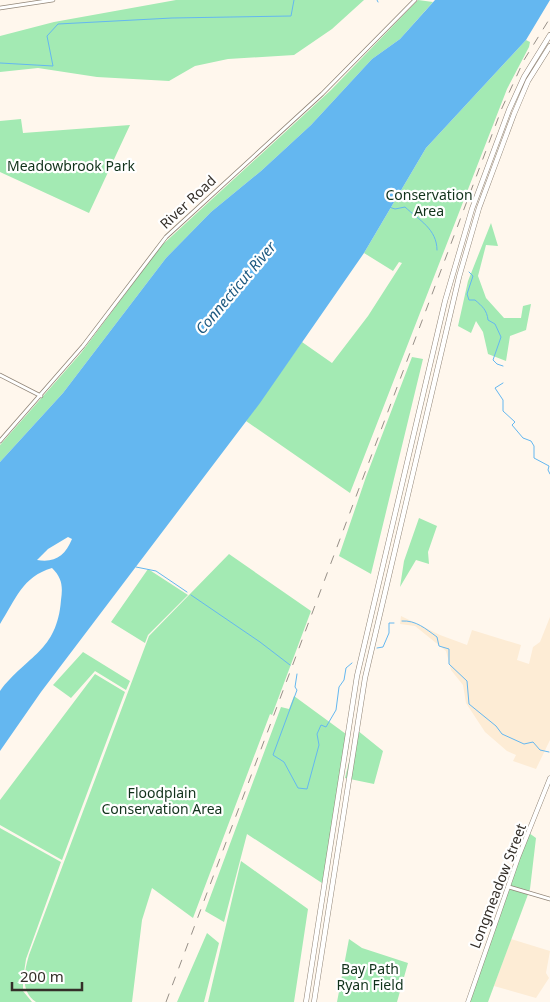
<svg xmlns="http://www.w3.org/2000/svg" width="550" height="1002" viewBox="0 0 550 1002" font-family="'Noto Sans',sans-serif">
	<rect width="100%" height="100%" fill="#fff7ed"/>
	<path fill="#fdecd5" d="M 401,616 L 440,635 L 467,645 L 472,630 L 521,645 L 517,660 L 529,664 L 533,647 L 540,642 L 550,617 L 550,740 L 536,769 L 513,761 L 516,755 L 507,751 L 485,732 L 466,703 L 463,685 L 451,670 L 446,651 L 415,626 L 400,624 Z
		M 511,939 L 550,951 L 546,973 L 549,978 L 536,998 L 494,986 Z"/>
	<path fill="#a3eab3" d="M 176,0 L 364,0 L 332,29 L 294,55 L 228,59 L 195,66 L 169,81 L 97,77 L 38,68 L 0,72 L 0,36 L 54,22 Z
		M 418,0 L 433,2 L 400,39 L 372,59 L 311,125 L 261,171 L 211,212 L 166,258 L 63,393 L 0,462 L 0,445 L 81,353 L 161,246 L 331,90 Z
		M 526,40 L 530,42 L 529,47 L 507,89 L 350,493 L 246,421 L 302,342 L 332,363 L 368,316 L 402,263 L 399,262 L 393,271 L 364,253 L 426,148 Z
		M 21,119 L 23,133 L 130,125 L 89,213 L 0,172 L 0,121 Z
		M 491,223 L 498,246 L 486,245 L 478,276 L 486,298 L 504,318 L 521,318 L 523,306 L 531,304 L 526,330 L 510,336 L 506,361 L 488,354 L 483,332 L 476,321 L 471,333 L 458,326 L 468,281 Z
		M 412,357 L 423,359 L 371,574 L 339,556 L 366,477 Z
		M 419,518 L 437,526 L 428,552 L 429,564 L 416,560 L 400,587 L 404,561 Z
		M 229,554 L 311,611 L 272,715 L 270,714 L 193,918 L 152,888 L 142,920 L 132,1002 L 36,1002 C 20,991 24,972 29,955 L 149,636 Z
		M 148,569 L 188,595 L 148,635 L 145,643 L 111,622 Z
		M 83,652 L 130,681 L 126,690 L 95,671 L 71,698 L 53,685 Z
		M 95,674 L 125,692 L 62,860 L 0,825 L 0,800 Z
		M 294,696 L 350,737 L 325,885 L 247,834 L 224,922 L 205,911 L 281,707 L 289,709 Z
		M 357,730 L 383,751 L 374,784 L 345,778 Z
		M 0,828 L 61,862 L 26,959 L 23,979 L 23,991 L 32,1002 L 0,1002 Z
		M 529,833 L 536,838 L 530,889 L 488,1002 L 468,1002 Z
		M 241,861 L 308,909 L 294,1002 L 208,1002 Z
		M 207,933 L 219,943 L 204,1002 L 177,1002 Z
		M 349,939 L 362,948 L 408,963 L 397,1002 L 337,1002 Z"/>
	<path fill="#64b7f0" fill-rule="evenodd" d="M 435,0 L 550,0 L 526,40 L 426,148 L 364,253 L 260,403 L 41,692 L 0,751 L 0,691 C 27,655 57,652 61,600 C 63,586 62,578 52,568 C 22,577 16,599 0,624 L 0,462 L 63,393 L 166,258 L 211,212 L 261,171 L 311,125 L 372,59 L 400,39 ZM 68,537 L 72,539 C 65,556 55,563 37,560 L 48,549 Z"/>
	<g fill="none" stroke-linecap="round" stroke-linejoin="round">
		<path stroke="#64b7f0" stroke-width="1" d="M 377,0 L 378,2
			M 0,63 L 53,66 L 47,36 L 58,24 L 172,18 L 291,16 L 294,0
			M 389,207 L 395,209 L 405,207 C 419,220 437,229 437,250
			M 469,272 L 473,276 L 467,294 L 469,300 L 475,300 C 482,306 487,310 488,320 L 495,324 L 501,337 L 493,360 L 497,364 L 503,366
			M 503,383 L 495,388 L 503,400 L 503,411 L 515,422 L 512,425 L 523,438 L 531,441 L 534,446 L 534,458 L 549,466 L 548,470 L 550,474
			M 136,567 L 156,571 L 187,592
			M 191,595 L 260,642 L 290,665
			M 402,621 C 416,620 426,629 437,637 L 439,646 L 449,649 L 449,664 L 467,681 L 469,704 L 496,726 L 502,734 L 524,744 L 533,742 L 540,750 L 549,752
			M 377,648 L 383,647 L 389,633 L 389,623 L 394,623
			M 297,674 L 295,687 L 297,690 L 273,755 L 284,762 L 298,788 L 307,789 L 319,745 L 317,734 L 321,725 L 326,727 L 336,710 L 339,687 L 344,680 L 346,668 L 352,663"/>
		<g stroke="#928678" stroke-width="4.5">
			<path id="secondary" d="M 0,8 L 53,0
				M 0,375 L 41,396
				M 0,441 L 83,346 L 166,237 L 322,94 L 415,0
				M 509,887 L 550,899"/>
		</g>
		<g stroke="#928678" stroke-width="5">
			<path id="primary" d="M 468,1002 L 518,858 L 550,778"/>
		</g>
		<g stroke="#928678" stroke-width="5.5">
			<path id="highway" d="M 306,1002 L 357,676 L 445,301 L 472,209 L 509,110 L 524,77 L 550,35
				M 314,1002 L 365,678 L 459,277 L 479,208 L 514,114 L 528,81 L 550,46"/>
		</g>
		<use href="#secondary" stroke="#fff" stroke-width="3"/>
		<use href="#primary" stroke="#fff" stroke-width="4"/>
		<use href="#highway" stroke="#fff" stroke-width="4.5"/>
		<path stroke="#979088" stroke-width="1" stroke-dasharray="9 9" stroke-linecap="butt" d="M 166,1002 L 502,108 L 524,60 L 550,18"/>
	</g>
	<g text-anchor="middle" stroke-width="4.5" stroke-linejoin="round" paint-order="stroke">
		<g font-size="14" fill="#11321b" stroke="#fff">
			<text x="71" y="171">Meadowbrook Park</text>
			<text x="429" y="200">Conservation<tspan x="429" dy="16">Area</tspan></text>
			<text x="162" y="798">Floodplain<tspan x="162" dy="16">Conservation Area</tspan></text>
			<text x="370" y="974">Bay Path<tspan x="370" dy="16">Ryan Field</tspan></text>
		</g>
		<g font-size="14" fill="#342f29" stroke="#fff">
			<text transform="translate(188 202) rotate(-43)" y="5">River Road</text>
			<text transform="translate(498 886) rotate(-69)" y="5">Longmeadow Street</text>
		</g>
		<g font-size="15" font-style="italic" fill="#1e5a81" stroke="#fff">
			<text transform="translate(236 288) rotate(-50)" y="5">Connecticut River</text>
		</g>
	</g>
	<path d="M12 982v8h70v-8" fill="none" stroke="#342f29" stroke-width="2.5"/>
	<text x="20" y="982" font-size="15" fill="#342f29" stroke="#ffffff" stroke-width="4" paint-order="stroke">200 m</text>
</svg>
